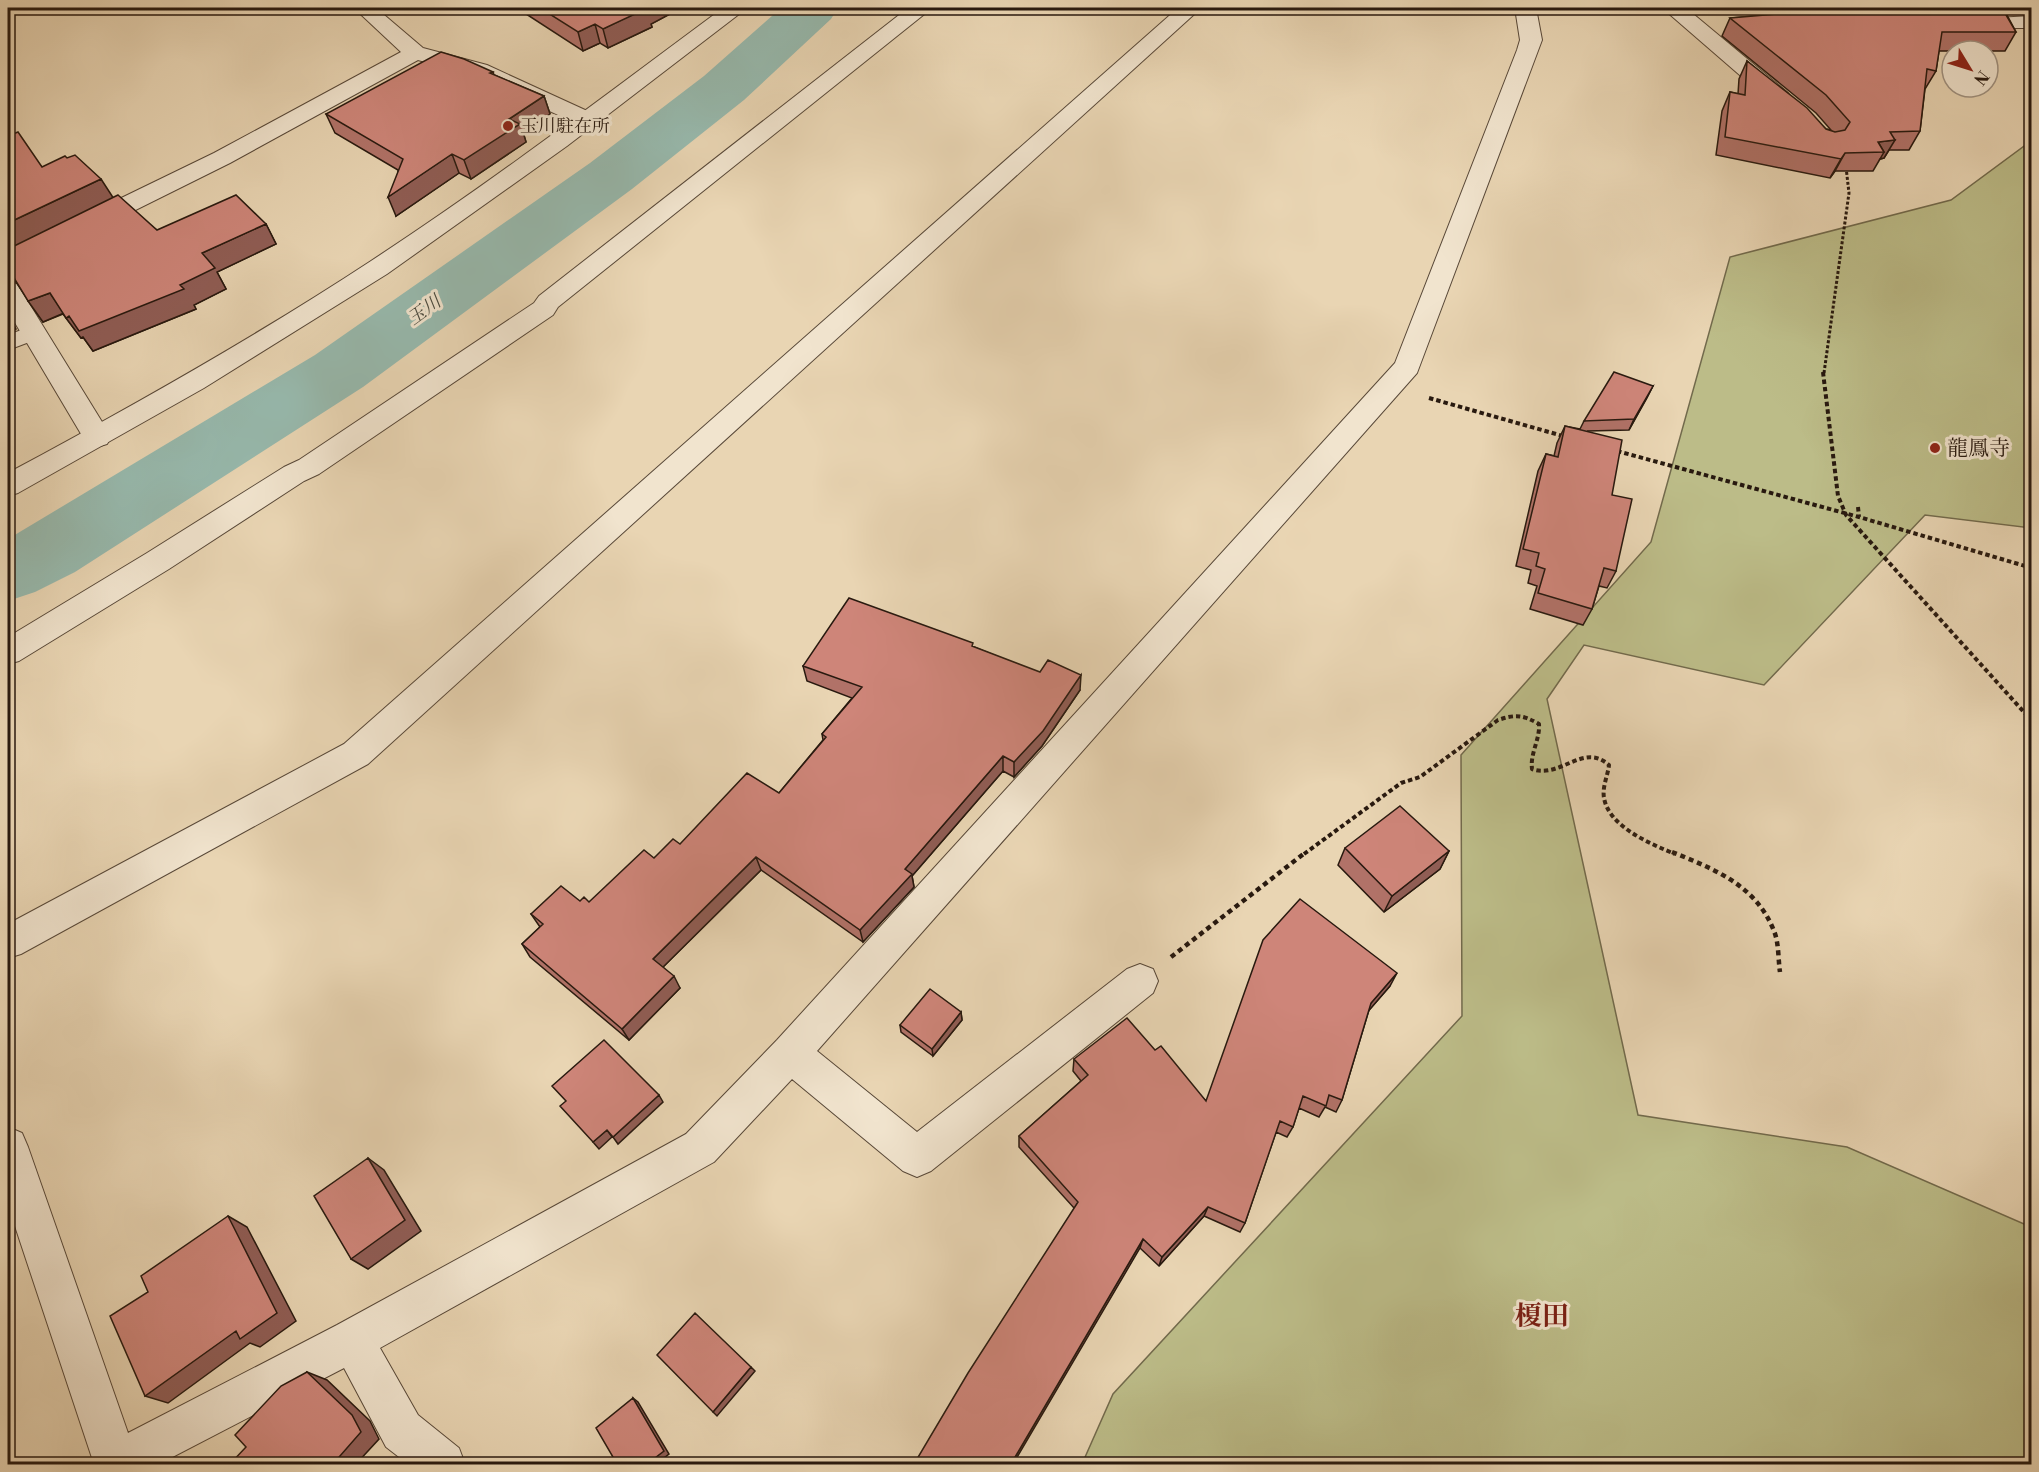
<svg xmlns="http://www.w3.org/2000/svg" width="2039" height="1472" viewBox="0 0 2039 1472" font-family="'Libre Bodoni','Noto Serif JP',serif">
	<rect width="100%" height="100%" fill="#e9d5b3"/>
	<filter id="stains"><feTurbulence type="fractalNoise" baseFrequency=".00333" numOctaves="4"/><feColorMatrix values="0 0 0 0 .2 0 0 0 0 .09 0 0 0 0 .02 0 0 0 .5 -.17"/></filter>
	<radialGradient id="worn" r=".72"><stop offset=".6" stop-color="#630" stop-opacity="0"/><stop offset="1" stop-color="#630" stop-opacity=".3"/></radialGradient>
	<path fill="#bcbc88" stroke="#726a4c" stroke-width="1.5" d="M 2031,141 L 2031,528 L 1925,515 L 1764,685 L 1584,645 L 1547,699 L 1638,1115 L 1847,1147 L 2031,1227 L 2031,1464 L 1082,1464 L 1113,1394 L 1462,1016 L 1461,755 L 1651,542 L 1730,257 L 1951,200 Z"/>
	<g fill="none" stroke-linecap="round" stroke-linejoin="round">
		<path fill="#97b9ad" fill-rule="evenodd" d="M 781,8 L 838,8 L 831,19 L 744,100 L 632,189 L 363,387 L 75,572 L 35,592 L 8,601 L 8,539 L 315,355 L 590,163 L 704,76 Z"/>
		<g stroke="#584838" stroke-width="2">
			<path id="service" d="M 32,326 L 40,328 L 43,333 L 40,338 L 8,350 L 8,335 Z"/>
		</g>
		<g stroke="#584838" stroke-width="2">
			<path id="minor" d="M 354,8 L 376,8 L 423,48 L 487,65 L 596,115 L 599,120 L 596,125 L 588,127 L 580,125 L 471,75 L 418,60 L 230,163 L 17,269 L 8,271 L 8,253 L 214,153 L 401,52 Z
				M 908,8 L 932,8 L 558,307 L 553,315 L 319,474 L 304,481 L 169,569 L 19,661 L 8,664 L 8,637 L 147,553 L 284,467 L 299,460 L 534,303 L 539,296 Z
				M 1178,8 L 1201,8 L 368,764 L 21,954 L 8,958 L 8,924 L 344,744 Z
				M 1515,8 L 1536,8 L 1542,40 L 1417,373 L 817,1051 L 917,1132 L 1127,969 L 1140,964 L 1153,969 L 1158,981 L 1153,993 L 931,1171 L 917,1177 L 903,1171 L 792,1079 L 714,1162 L 380,1348 L 418,1415 L 459,1448 L 465,1464 L 408,1464 L 386,1447 L 344,1368 L 159,1464 L 90,1464 L 92,1458 L 8,1205 L 8,1127 L 22,1133 L 28,1147 L 128,1433 L 337,1325 L 686,1134 L 777,1040 L 1395,363 L 1517,50 L 1520,40 Z
				M 1664,8 L 1686,8 L 1788,93 L 1791,98 L 1788,103 L 1780,105 L 1772,103 L 1667,12 Z
				M 2032,16 L 2032,28 L 1995,28 L 1992,23 L 1995,18 Z
				M 8,282 L 17,284 L 107,430 L 111,437 L 107,444 L 97,447 L 87,444 L 8,311 Z"/>
		</g>
		<g stroke="#584838" stroke-width="2">
			<path id="tertiary" d="M 723,8 L 747,8 L 567,146 L 387,274 L 204,388 L 18,493 L 8,496 L 8,473 C 131,407 254,338 371,261 C 492,182 607,94 723,8 Z"/>
		</g>
		<path stroke="#28190f" stroke-width="3" stroke-dasharray="3 2" stroke-linecap="butt" d="M 78,8 L 86,10 L 100,8
			M 8,12 L 25,8
			M 1824,373 L 1849,193 L 1846,167"/>
		<path stroke="#28190f" stroke-width="4" stroke-dasharray="4.5 3" stroke-linecap="butt" d="M 1823,372 L 1838,496 L 1846,515 L 2032,721
			M 1429,398 L 1563,436
			M 1617,451 L 1859,517 L 2032,568
			M 1858,507 L 1859,517
			M 1304,854 L 1401,783 L 1420,777 L 1498,720 C 1516,714 1523,715 1539,724 C 1540,740 1530,753 1532,769 C 1561,779 1583,742 1609,765 C 1608,775 1602,787 1604,798 C 1609,827 1651,844 1675,854"/>
		<path stroke="#28190f" stroke-width="4.5" stroke-dasharray="5 4" stroke-linecap="butt" d="M 1672,852 C 1714,869 1756,885 1774,931 C 1779,943 1778,959 1780,972
			M 1171,957 L 1306,852"/>
		<use href="#service" fill="#f1e4ce" fill-rule="evenodd"/>
		<use href="#minor" fill="#f1e4ce" fill-rule="evenodd"/>
		<use href="#tertiary" fill="#f1e4ce" fill-rule="evenodd"/>
	</g>
	<path fill="#b17268" stroke="#28190f" stroke-width="1.5" d="M 522,8 L 681,8 L 651,24 L 652,27 L 608,48 L 600,43 L 583,51 L 523,12 Z
		M 1849,8 L 2031,8 L 2031,13 L 2006,13 L 2016,32 L 2005,51 L 1939,51 L 1936,71 L 1925,89 L 1920,131 L 1909,150 L 1889,150 L 1884,158 L 1880,159 L 1873,171 L 1835,171 L 1830,178 L 1716,155 L 1722,111 L 1730,92 L 1738,94 L 1739,79 L 1747,61 L 1826,129 L 1831,130 L 1816,113 L 1722,36 L 1730,18 Z
		M 493,72 L 494,75 L 544,96 L 550,114 L 523,132 L 526,142 L 471,179 L 459,173 L 396,216 L 398,170 L 335,133 L 326,114 Z
		M 8,136 L 42,167 L 112,197 L 157,230 L 266,224 L 276,244 L 217,272 L 226,289 L 194,305 L 196,309 L 93,351 L 83,337 L 81,338 L 63,314 L 43,322 L 16,282 L 8,280 Z
		M 1653,386 L 1629,430 L 1588,431 L 1612,495 L 1616,571 L 1607,588 L 1599,586 L 1592,609 L 1583,625 L 1530,609 L 1537,586 L 1528,583 L 1531,570 L 1516,566 L 1538,471 L 1546,454 L 1554,456 L 1557,443 L 1565,426 L 1580,429 L 1584,421 Z
		M 974,647 L 1080,690 L 1042,746 L 1014,777 L 1003,771 L 912,876 L 914,887 L 863,942 L 761,870 L 663,967 L 680,988 L 629,1040 L 530,957 L 522,944 L 540,927 L 531,914 L 580,901 L 589,902 L 654,858 L 779,793 L 823,740 L 822,734 L 852,698 L 807,681 L 803,666 Z
		M 1345,848 L 1449,851 L 1440,869 L 1384,912 L 1338,865 Z
		M 1390,986 L 1369,1010 L 1342,1100 L 1336,1112 L 1325,1107 L 1319,1117 L 1299,1108 L 1293,1127 L 1287,1137 L 1276,1132 L 1245,1223 L 1240,1232 L 1204,1216 L 1159,1266 L 1140,1248 L 1074,1208 L 1019,1147 L 1019,1136 L 1081,1081 L 1073,1071 L 1074,1059 L 1155,1050 L 1206,1101 Z
		M 961,1012 L 962,1020 L 933,1056 L 901,1032 L 900,1025 Z"/>
	<path fill="#905d55" stroke="#28190f" stroke-width="1.5" d="M 645,8 L 681,8 L 651,24 L 652,27 L 608,48 L 603,29 Z
		M 595,24 L 600,43 L 583,51 L 578,32 Z
		M 544,96 L 550,114 L 523,132 L 526,142 L 471,179 L 464,160 L 509,119 Z
		M 1895,140 L 1884,158 L 1880,159 L 1884,152 L 1878,142 Z
		M 1845,153 L 1835,171 L 1830,178 L 1841,159 Z
		M 452,154 L 459,173 L 396,216 L 388,197 Z
		M 101,179 L 114,199 L 8,251 L 8,223 Z
		M 266,224 L 276,244 L 217,272 L 226,289 L 194,305 L 196,309 L 93,351 L 83,337 L 81,338 L 66,318 L 180,285 L 202,253 Z
		M 50,293 L 64,313 L 43,322 L 28,301 Z
		M 8,314 L 16,329 L 8,335 Z
		M 1653,386 L 1647,398 L 1629,430 L 1634,419 Z
		M 1081,675 L 1080,690 L 1042,746 L 1014,777 L 1014,762 Z
		M 1003,756 L 1003,771 L 912,876 L 914,887 L 863,942 L 860,930 L 905,869 Z
		M 1449,851 L 1440,869 L 1384,912 L 1392,896 Z
		M 756,857 L 761,870 L 659,971 L 653,959 Z
		M 1397,973 L 1390,986 L 1365,1015 L 1371,1003 Z
		M 674,976 L 680,988 L 629,1040 L 622,1029 Z
		M 961,1012 L 962,1020 L 933,1056 L 932,1049 Z
		M 659,1095 L 663,1102 L 618,1144 L 613,1137 Z
		M 607,1130 L 612,1137 L 599,1149 L 593,1142 Z
		M 368,1158 L 384,1170 L 421,1231 L 368,1269 L 351,1259 Z
		M 1208,1207 L 1204,1216 L 1159,1266 L 1162,1257 Z
		M 228,1216 L 247,1227 L 296,1321 L 260,1347 L 250,1343 L 168,1403 L 145,1396 Z
		M 1143,1239 L 1140,1248 L 1013,1464 L 1011,1464 Z
		M 751,1367 L 755,1371 L 717,1416 L 713,1412 Z
		M 307,1372 L 327,1380 L 370,1421 L 379,1439 L 356,1464 L 333,1464 Z
		M 633,1398 L 638,1402 L 669,1454 L 656,1464 L 647,1464 Z"/>
	<path fill="#ce8579" stroke="#28190f" stroke-width="1.5" d="M 540,8 L 648,8 L 603,29 L 595,24 L 578,32 Z
		M 1849,8 L 2002,8 L 2016,32 L 1942,32 L 1936,71 L 1927,69 L 1920,131 L 1890,132 L 1895,140 L 1878,142 L 1884,152 L 1845,153 L 1841,159 L 1725,137 L 1730,92 L 1745,95 L 1747,61 L 1807,108 L 1826,129 L 1835,132 L 1845,130 L 1850,122 L 1826,95 L 1730,18 Z
		M 441,52 L 464,59 L 493,72 L 490,73 L 544,96 L 509,119 L 520,124 L 464,160 L 452,154 L 388,197 L 403,159 L 326,114 Z
		M 18,132 L 42,167 L 65,156 L 67,158 L 75,155 L 101,179 L 8,223 L 8,136 Z
		M 118,195 L 157,230 L 236,195 L 266,224 L 202,253 L 215,268 L 180,285 L 184,289 L 79,331 L 69,316 L 66,318 L 50,293 L 28,301 L 8,268 L 8,249 Z
		M 1614,372 L 1653,386 L 1634,419 L 1584,421 Z
		M 1565,426 L 1622,440 L 1612,495 L 1632,499 L 1616,571 L 1604,568 L 1592,609 L 1538,593 L 1545,569 L 1536,566 L 1539,553 L 1523,549 L 1546,454 L 1558,457 Z
		M 849,598 L 973,643 L 972,646 L 1040,672 L 1048,660 L 1081,675 L 1043,731 L 1014,762 L 1003,756 L 905,869 L 912,874 L 860,930 L 756,857 L 653,959 L 674,976 L 622,1029 L 522,944 L 543,924 L 531,914 L 561,886 L 580,901 L 584,897 L 589,902 L 644,850 L 654,858 L 673,839 L 680,844 L 747,773 L 779,793 L 826,737 L 822,734 L 862,687 L 803,666 Z
		M 1400,806 L 1449,851 L 1392,896 L 1345,848 Z
		M 1300,899 L 1397,973 L 1371,1003 L 1342,1100 L 1329,1095 L 1326,1106 L 1303,1096 L 1293,1127 L 1280,1121 L 1245,1223 L 1208,1207 L 1162,1257 L 1143,1239 L 1011,1464 L 914,1464 L 968,1373 L 1078,1202 L 1019,1136 L 1088,1075 L 1074,1059 L 1127,1018 L 1155,1050 L 1161,1046 L 1206,1101 L 1263,940 Z
		M 930,989 L 961,1012 L 932,1049 L 900,1025 Z
		M 604,1040 L 659,1095 L 613,1137 L 607,1130 L 593,1142 L 560,1106 L 566,1101 L 552,1086 Z
		M 368,1158 L 405,1220 L 351,1259 L 314,1196 Z
		M 228,1216 L 277,1313 L 240,1339 L 236,1331 L 145,1396 L 110,1316 L 148,1292 L 141,1276 Z
		M 695,1313 L 751,1367 L 713,1412 L 657,1355 Z
		M 307,1372 L 352,1415 L 361,1432 L 333,1464 L 230,1464 L 246,1447 L 235,1435 L 281,1386 Z
		M 633,1398 L 664,1451 L 647,1464 L 617,1464 L 596,1428 Z"/>
	<g fill="#8f2418" stroke="#f1e4ce" stroke-width="2">
		<circle cx="508" cy="126" r="6"/>
		<circle cx="1935" cy="448" r="6"/>
	</g>
	<g text-anchor="middle" stroke-width="6" stroke-linejoin="round" paint-order="stroke">
		<g font-size="18" fill="#28190f" stroke="#f1e4ce" text-anchor="start">
			<text x="520" y="132">玉川駐在所</text>
		</g>
		<g font-size="18" font-style="italic" fill="#49493e" stroke="#f1e4ce">
			<text transform="translate(424 310) rotate(-36)" y="6">玉川</text>
		</g>
		<g font-size="21" fill="#28190f" stroke="#f1e4ce" text-anchor="start">
			<text x="1947" y="455">龍鳳寺</text>
		</g>
		<g font-size="27" font-weight="bold" fill="#7a1f14" stroke="#f1e4ce">
			<text x="1542" y="1325">榎田</text>
		</g>
	</g>
	<rect width="2039" height="1472" fill="none" stroke="#e9d5b3" stroke-width="30"/>
	<rect x="9" y="9" width="2021" height="1454" fill="none" stroke="#28190f" stroke-width="3"/>
	<rect x="15" y="15" width="2009" height="1442" fill="none" stroke="#28190f" stroke-width="1.5"/>
	<g transform="translate(1970 69) rotate(128)"><circle r="28" fill="#f1e4ce" stroke="#a19382" stroke-width="1.5"/>
	<path d="M0-4.5L10 22L0 15L-10 22Z" fill="#8f2418"/>
	<text y="-9" font-size="16" font-weight="bold" text-anchor="middle" fill="#28190f">N</text>
	</g>
	<rect width="100%" height="100%" filter="url(#stains)"/>
	<rect width="100%" height="100%" fill="url(#worn)"/>
</svg>
